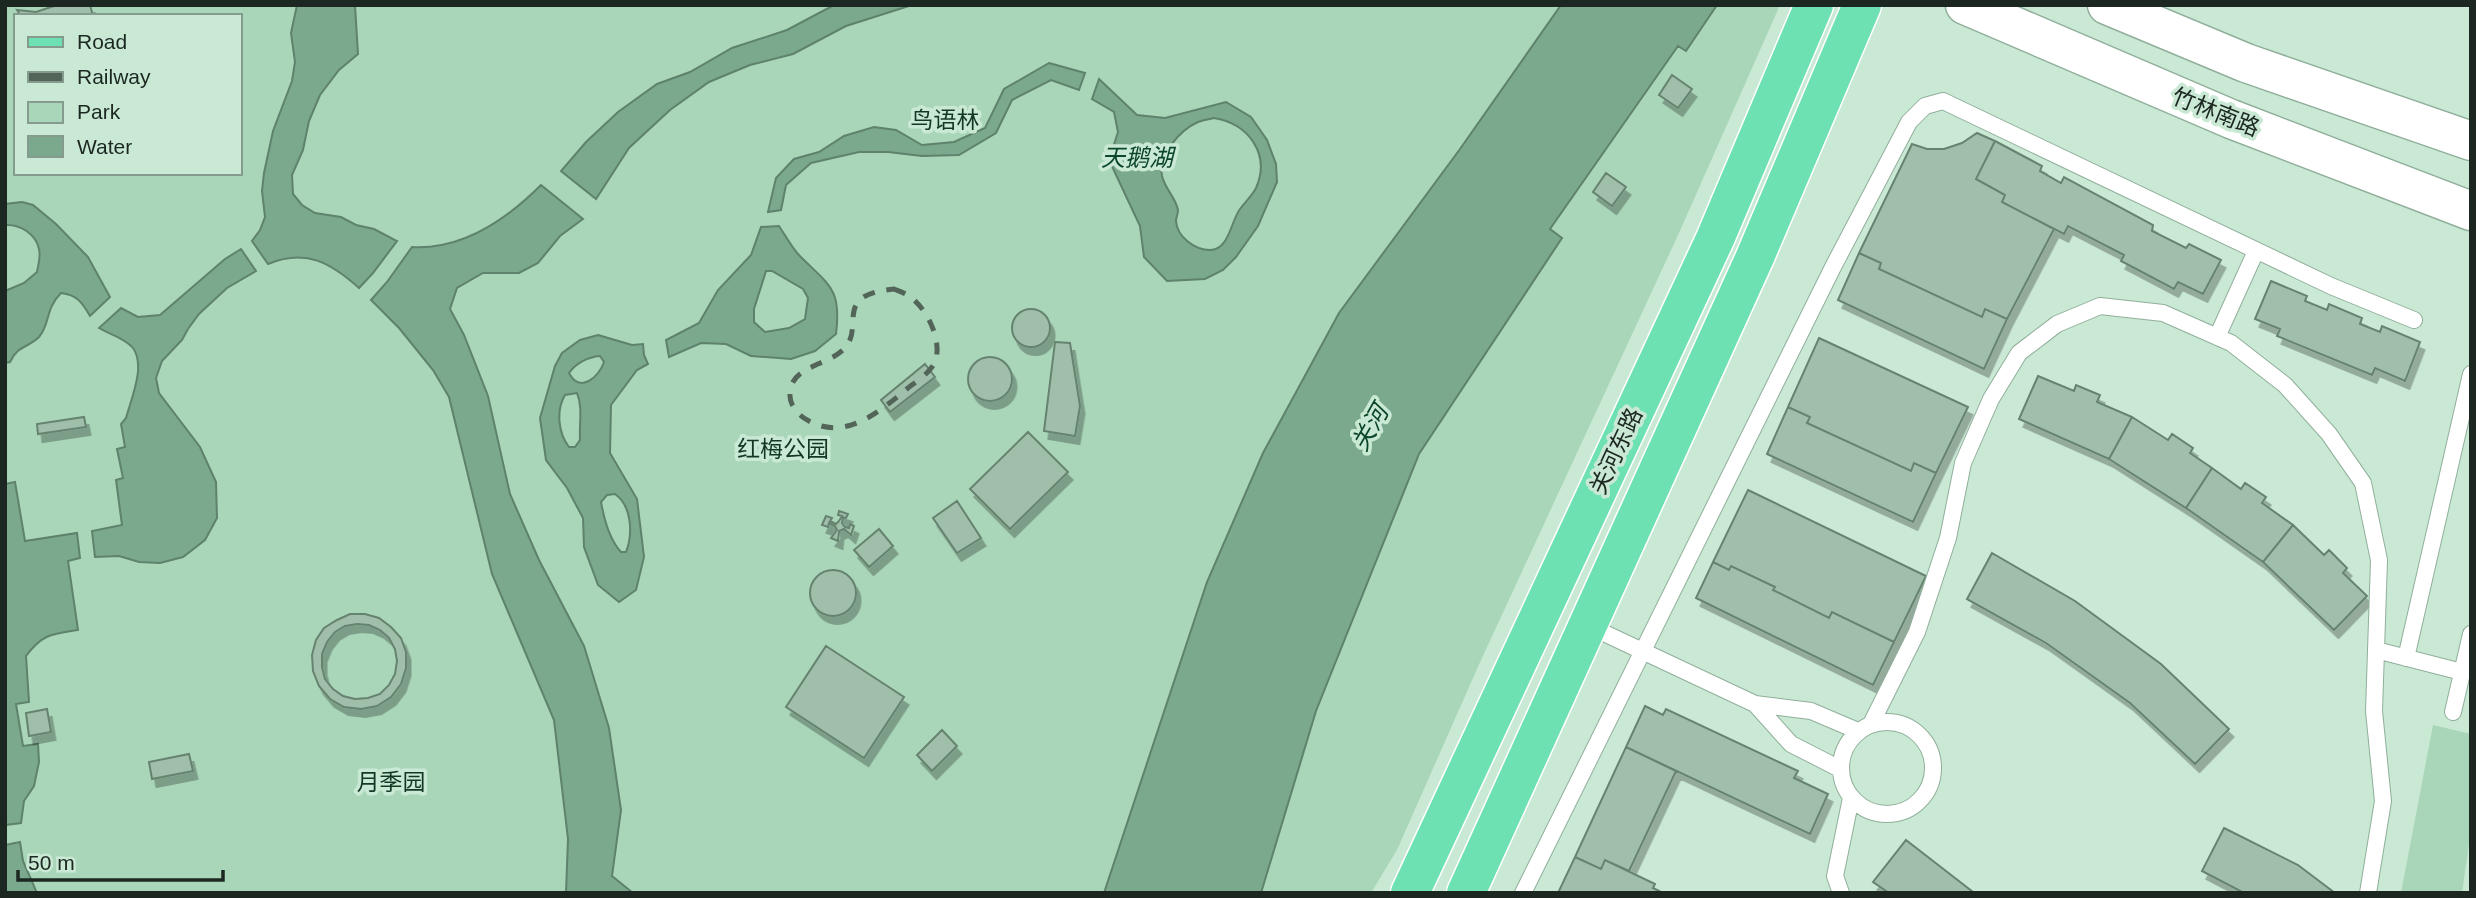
<svg xmlns="http://www.w3.org/2000/svg" width="2476" height="898" viewBox="0 0 2476 898" font-family="Helvetica,'Noto Sans SC',sans-serif">
	<defs>
		<filter id="shadow"><feDropShadow dx="4.5" dy="8" stdDeviation="0" flood-color="#0004"/></filter>
	</defs>
	<rect width="100%" height="100%" fill="#cae9d5"/>
	<path fill="#a9d6b9" fill-rule="evenodd" d="M 5,5 L 1561,5 L 1460,149 L 1339,313 L 1263,453 L 1207,582 L 1104,893 L 5,893 ZM 16,16 L 240,16 L 240,173 L 16,173 Z
		M 1717,5 L 1780,5 L 1679,233 L 1481,660 L 1397,850 L 1371,893 L 1261,893 L 1316,711 L 1419,454 L 1562,238 L 1550,230 L 1678,46 L 1686,50 Z
		M 2433,725 L 2471,734 L 2471,830 L 2462,893 L 2401,893 Z"/>
	<path fill="#7ba98d" stroke="#5e826c" stroke-width="2" fill-rule="evenodd" d="M 297,5 L 355,5 L 358,54 L 339,70 L 320,95 L 309,121 L 303,150 L 292,175 L 293,194 L 302,205 L 315,213 L 341,217 L 356,225 L 374,229 L 397,241 L 373,273 L 359,288 C 331,263 306,248 268,264 L 252,241 L 260,230 L 265,217 L 262,191 L 264,173 L 273,131 L 292,81 L 295,62 L 291,33 Z
		M 834,5 L 912,5 L 846,26 L 793,54 L 750,65 L 709,82 L 670,110 L 629,148 L 596,199 L 561,171 L 586,142 L 618,112 L 657,84 L 690,72 L 732,48 L 787,30 Z
		M 1561,5 L 1717,5 L 1686,51 L 1678,46 L 1550,229 L 1562,238 L 1419,454 L 1316,711 L 1261,893 L 1104,893 L 1207,582 L 1263,453 L 1339,313 L 1460,149 Z
		M 1049,63 L 1085,73 L 1079,90 L 1051,80 L 1012,100 L 996,133 L 959,155 L 922,156 L 888,152 L 859,152 L 811,163 L 786,185 L 781,210 L 768,212 L 776,178 L 794,159 L 819,152 L 844,136 L 874,127 L 896,130 L 922,145 L 954,142 L 985,128 L 1004,89 Z
		M 1099,79 L 1137,115 L 1165,118 L 1226,102 L 1251,117 L 1267,140 L 1276,164 L 1277,182 L 1258,226 L 1236,257 L 1223,270 L 1205,279 L 1167,281 L 1144,257 L 1140,226 L 1109,160 L 1118,132 L 1114,112 L 1092,99 ZM 1214,118 C 1248,123 1271,154 1256,188 C 1252,196 1245,202 1240,209 C 1231,221 1229,250 1210,250 C 1195,250 1177,237 1176,221 C 1176,217 1178,215 1178,210 C 1176,198 1165,189 1162,176 C 1158,155 1180,130 1198,122 C 1203,120 1209,119 1214,118 Z
		M 541,185 L 583,219 L 560,236 L 538,263 L 519,273 L 483,273 L 457,288 L 450,309 L 464,335 L 488,396 L 510,494 L 539,560 L 584,646 L 609,728 L 621,810 L 612,876 L 633,893 L 566,893 L 568,839 L 554,720 L 492,574 L 449,397 L 433,370 L 399,328 L 371,300 L 387,282 L 412,247 C 463,250 506,220 541,185 Z
		M 22,202 L 33,205 L 56,224 L 88,257 L 110,297 L 90,316 C 82,302 77,295 61,293 C 45,309 50,325 39,337 C 28,348 18,345 10,362 L 5,363 L 5,291 L 24,283 L 37,272 C 38,266 41,256 39,249 C 36,234 20,224 5,225 L 5,204 Z
		M 779,226 C 785,235 791,246 798,254 C 828,285 842,287 836,334 L 815,351 L 791,359 L 751,356 L 726,344 L 701,343 L 669,357 L 666,340 L 699,323 L 718,290 L 751,255 L 761,227 ZM 766,271 L 772,271 L 803,289 L 808,298 L 805,319 L 789,328 L 765,332 L 754,322 L 754,309 Z
		M 241,249 L 256,271 L 227,288 L 199,314 L 188,329 L 182,340 L 162,361 L 156,378 L 159,393 L 200,447 L 216,482 L 217,518 L 205,540 L 183,557 L 160,563 L 139,562 L 119,556 L 95,557 L 92,531 L 122,525 L 116,480 L 123,478 L 117,449 L 125,447 L 121,424 L 126,418 C 131,399 146,366 133,348 C 125,338 109,334 99,328 L 121,308 L 138,317 L 160,315 L 225,259 Z
		M 598,335 L 632,345 L 643,344 L 644,355 L 648,364 L 637,370 L 611,405 L 610,453 L 637,499 L 644,557 L 636,590 L 619,602 L 598,585 L 584,547 L 583,518 L 567,488 L 546,460 L 540,418 L 555,366 L 562,353 L 580,340 ZM 600,356 L 604,362 C 599,377 580,394 569,373 C 576,363 588,357 600,356 ZM 577,393 C 583,407 579,424 580,440 L 575,447 L 569,447 C 558,433 556,410 565,395 ZM 615,494 C 632,506 633,534 626,552 L 621,552 C 609,539 604,519 601,502 L 607,495 Z
		M 15,482 L 25,541 L 77,533 L 80,558 L 68,561 L 78,630 C 52,634 42,634 26,656 L 29,702 L 16,704 L 23,746 L 38,744 L 39,762 L 34,786 L 24,801 L 21,823 L 5,825 L 5,484 Z
		M 20,842 L 23,861 L 37,893 L 5,893 L 5,845 Z"/>
	<path fill="#a0bfab" stroke="#668370" stroke-width="2" fill-rule="evenodd" filter="url(#shadow)" d="M 57,5 L 90,5 L 93,16 L 21,16 L 17,10 L 36,12 Z
		M 1672,75 L 1692,89 L 1678,108 L 1659,95 Z
		M 1977,133 L 1995,141 L 1976,179 L 2005,195 L 2002,202 L 2054,229 L 2007,319 L 1985,309 L 1982,317 L 1879,269 L 1881,263 L 1859,253 L 1912,144 L 1927,149 L 1944,149 L 1962,143 Z
		M 1995,141 L 2042,166 L 2040,171 L 2061,183 L 2064,177 L 2153,225 L 2152,231 L 2186,248 L 2189,244 L 2221,260 L 2203,294 L 2178,282 L 2174,289 L 2121,261 L 2124,255 L 2068,226 L 2064,234 L 2002,202 L 2005,195 L 1976,179 Z
		M 1606,173 L 1626,187 L 1612,206 L 1593,192 Z
		M 1859,253 L 1881,263 L 1879,269 L 1982,317 L 1985,309 L 2007,319 L 1984,369 L 1838,300 Z
		M 2271,281 L 2307,296 L 2305,301 L 2327,310 L 2329,304 L 2362,318 L 2360,324 L 2380,332 L 2382,326 L 2420,342 L 2405,381 L 2375,368 L 2372,375 L 2277,336 L 2280,329 L 2255,319 Z
		M1012 328a19 19 0 1 1 38 0a19 19 0 1 1-38 0Z
		M 1819,338 L 1968,407 L 1936,473 L 1914,463 L 1911,471 L 1807,423 L 1810,417 L 1788,407 Z
		M 1055,342 L 1070,343 L 1080,406 L 1075,436 L 1044,431 Z
		M968 379a22 22 0 1 1 44 0a22 22 0 1 1-44 0Z
		M 925,364 L 935,377 L 890,412 L 881,400 Z
		M 2038,376 L 2074,391 L 2076,385 L 2100,395 L 2097,402 L 2132,417 L 2109,459 L 2019,419 Z
		M 1788,407 L 1810,417 L 1807,423 L 1911,471 L 1914,463 L 1936,473 L 1913,522 L 1767,454 Z
		M 84,417 L 86,427 L 38,434 L 37,424 Z
		M 2132,417 L 2168,440 L 2172,434 L 2193,448 L 2190,453 L 2212,468 L 2186,508 L 2109,459 Z
		M 1028,432 L 1068,472 L 1010,529 L 970,489 Z
		M 2212,468 L 2241,489 L 2245,483 L 2266,497 L 2262,503 L 2293,525 L 2263,562 L 2186,508 Z
		M 1748,490 L 1926,576 L 1894,642 L 1832,612 L 1829,618 L 1773,590 L 1775,587 L 1731,566 L 1729,570 L 1713,562 Z
		M 957,501 L 981,538 L 957,553 L 933,518 Z
		M 839,511 L 848,514 L 846,518 L 843,517 L 842,523 L 845,527 L 849,528 L 850,524 L 854,526 L 851,535 L 844,529 L 839,531 L 838,541 L 831,538 L 837,530 L 835,526 L 829,523 L 828,527 L 822,525 L 826,516 L 832,518 L 830,521 L 836,524 L 839,521 L 842,516 L 838,515 Z
		M 2293,525 L 2324,555 L 2329,550 L 2347,568 L 2343,573 L 2367,596 L 2334,630 L 2263,562 Z
		M 879,529 L 893,546 L 869,567 L 854,550 Z
		M 1992,553 L 2075,601 L 2161,664 L 2229,729 L 2195,764 L 2130,703 L 2046,643 L 1967,599 Z
		M 1713,562 L 1729,570 L 1731,566 L 1775,587 L 1773,590 L 1829,618 L 1832,612 L 1894,642 L 1873,685 L 1696,598 Z
		M810 593a23 23 0 1 1 46 0a23 23 0 1 1-46 0Z
		M 350,614 L 365,614 L 379,618 L 391,627 L 401,638 L 406,652 L 406,668 L 401,684 L 391,697 L 377,706 L 361,709 L 344,707 L 330,699 L 319,686 L 313,671 L 312,655 L 316,640 L 324,628 L 337,620 ZM 357,624 L 369,625 L 380,630 L 389,638 L 395,649 L 397,661 L 395,674 L 389,685 L 380,694 L 368,698 L 355,699 L 343,696 L 333,689 L 325,679 L 322,667 L 322,654 L 327,642 L 335,632 L 345,626 Z
		M 826,646 L 904,697 L 864,758 L 786,707 Z
		M 1645,706 L 1663,715 L 1666,709 L 1798,771 L 1794,778 L 1828,794 L 1810,834 L 1626,747 Z
		M 47,709 L 51,732 L 29,736 L 26,713 Z
		M 942,730 L 957,746 L 932,771 L 917,755 Z
		M 1626,747 L 1676,771 L 1629,871 L 1605,860 L 1601,869 L 1575,857 Z
		M 189,754 L 193,771 L 152,779 L 149,762 Z
		M 2224,828 L 2298,865 L 2335,893 L 2244,893 L 2202,871 Z
		M 1906,840 L 1973,892 L 1973,893 L 1889,893 L 1873,882 Z
		M 1575,857 L 1601,869 L 1605,860 L 1655,884 L 1653,888 L 1663,893 L 1558,893 Z"/>
	<g fill="none" stroke-linecap="round" stroke-linejoin="round">
		<g stroke="#90af9b" stroke-width="18">
			<path id="service" d="M 2217,337 L 2256,251
				M 1587,625 L 1755,704 L 1811,711 L 1858,731
				M 2376,650 L 2462,672
				M 2406,658 L 2471,374
				M 1755,704 L 1791,744 L 1840,769
				M 2453,712 L 2471,634
				M1841 768a46 46 0 1 1 92 0a46 46 0 1 1-92 0Z
				M 1871,724 L 1917,632 L 1948,538 L 1963,463 L 1991,399 L 2019,353 L 2057,324 L 2100,306 L 2163,313 L 2231,343 L 2285,385 L 2329,434 L 2363,483 L 2379,560 L 2374,711 L 2383,801 L 2368,893
				M 1523,893 L 1833,267 L 1909,122 L 1925,106 L 1943,101 L 2331,286 L 2414,320
				M 1841,893 L 1835,876 L 1851,798"/>
		</g>
		<g stroke="#90af9b" stroke-width="41">
			<path id="secondary" d="M 1965,5 L 2231,119 L 2471,211
				M 2107,5 L 2246,63 L 2471,141"/>
		</g>
		<g stroke="#fff" stroke-width="41">
			<path id="primary" d="M 1410,893 L 1715,239 L 1814,5
				M 1466,893 L 1755,257 L 1862,5"/>
		</g>
		<use href="#service" stroke="#fff" stroke-width="16"/>
		<use href="#secondary" stroke="#fff" stroke-width="38"/>
		<use href="#primary" stroke="#6de1b2" stroke-width="38"/>
		<path stroke="#536559" stroke-width="5" stroke-dasharray="12 12" stroke-linecap="butt" d="M 894,289 C 899,291 905,293 909,296 C 927,308 943,341 935,362 C 930,373 917,381 908,388 C 879,412 843,444 804,418 C 797,413 790,405 790,396 C 788,367 826,366 843,350 C 867,327 830,295 894,289 Z"/>
	</g>
	<g text-anchor="middle" stroke-width="7" stroke-linejoin="round" paint-order="stroke">
		<g font-size="23" fill="#1b2720" stroke="#cae9d5">
			<text transform="translate(2216 112) rotate(22)" y="8">竹林南路</text>
			<text transform="translate(1616 451) rotate(-65)" y="8">关河东路</text>
		</g>
		<g font-size="23" fill="#123723" stroke="#cae9d5">
			<text x="945" y="128">鸟语林</text>
			<text x="783" y="457">红梅公园</text>
			<text x="391" y="790">月季园</text>
		</g>
		<g font-size="24" font-style="italic" fill="#0c462a" stroke="#cae9d5">
			<text x="1137" y="166">天鹅湖</text>
			<text transform="translate(1370 428) rotate(-60)" y="8">关河</text>
		</g>
	</g>
	<rect width="2476" height="898" fill="none" stroke="#1b2720" stroke-width="14"/>
	<rect x="14" y="14" width="228" height="161" fill="#cae9d5" stroke="#849b8d" stroke-width="2"/>
	<rect x="28" y="37" width="35" height="10" fill="#6de1b2" stroke="#849b8d" stroke-width="2"/>
	<text x="77" y="49" font-size="21" fill="#1b2720">Road</text>
	<rect x="28" y="72" width="35" height="10" fill="#536559" stroke="#849b8d" stroke-width="2"/>
	<text x="77" y="84" font-size="21" fill="#1b2720">Railway</text>
	<rect x="28" y="102" width="35" height="21" fill="#a9d6b9" stroke="#849b8d" stroke-width="2"/>
	<text x="77" y="119" font-size="21" fill="#1b2720">Park</text>
	<rect x="28" y="136" width="35" height="21" fill="#7ba98d" stroke="#849b8d" stroke-width="2"/>
	<text x="77" y="154" font-size="21" fill="#1b2720">Water</text>
	<path d="M18 870v10h205v-10" fill="none" stroke="#1b2720" stroke-width="3.5"/>
	<text x="28" y="870" font-size="21" fill="#1b2720" stroke="#cae9d5" stroke-width="5" paint-order="stroke">50 m</text>
</svg>
